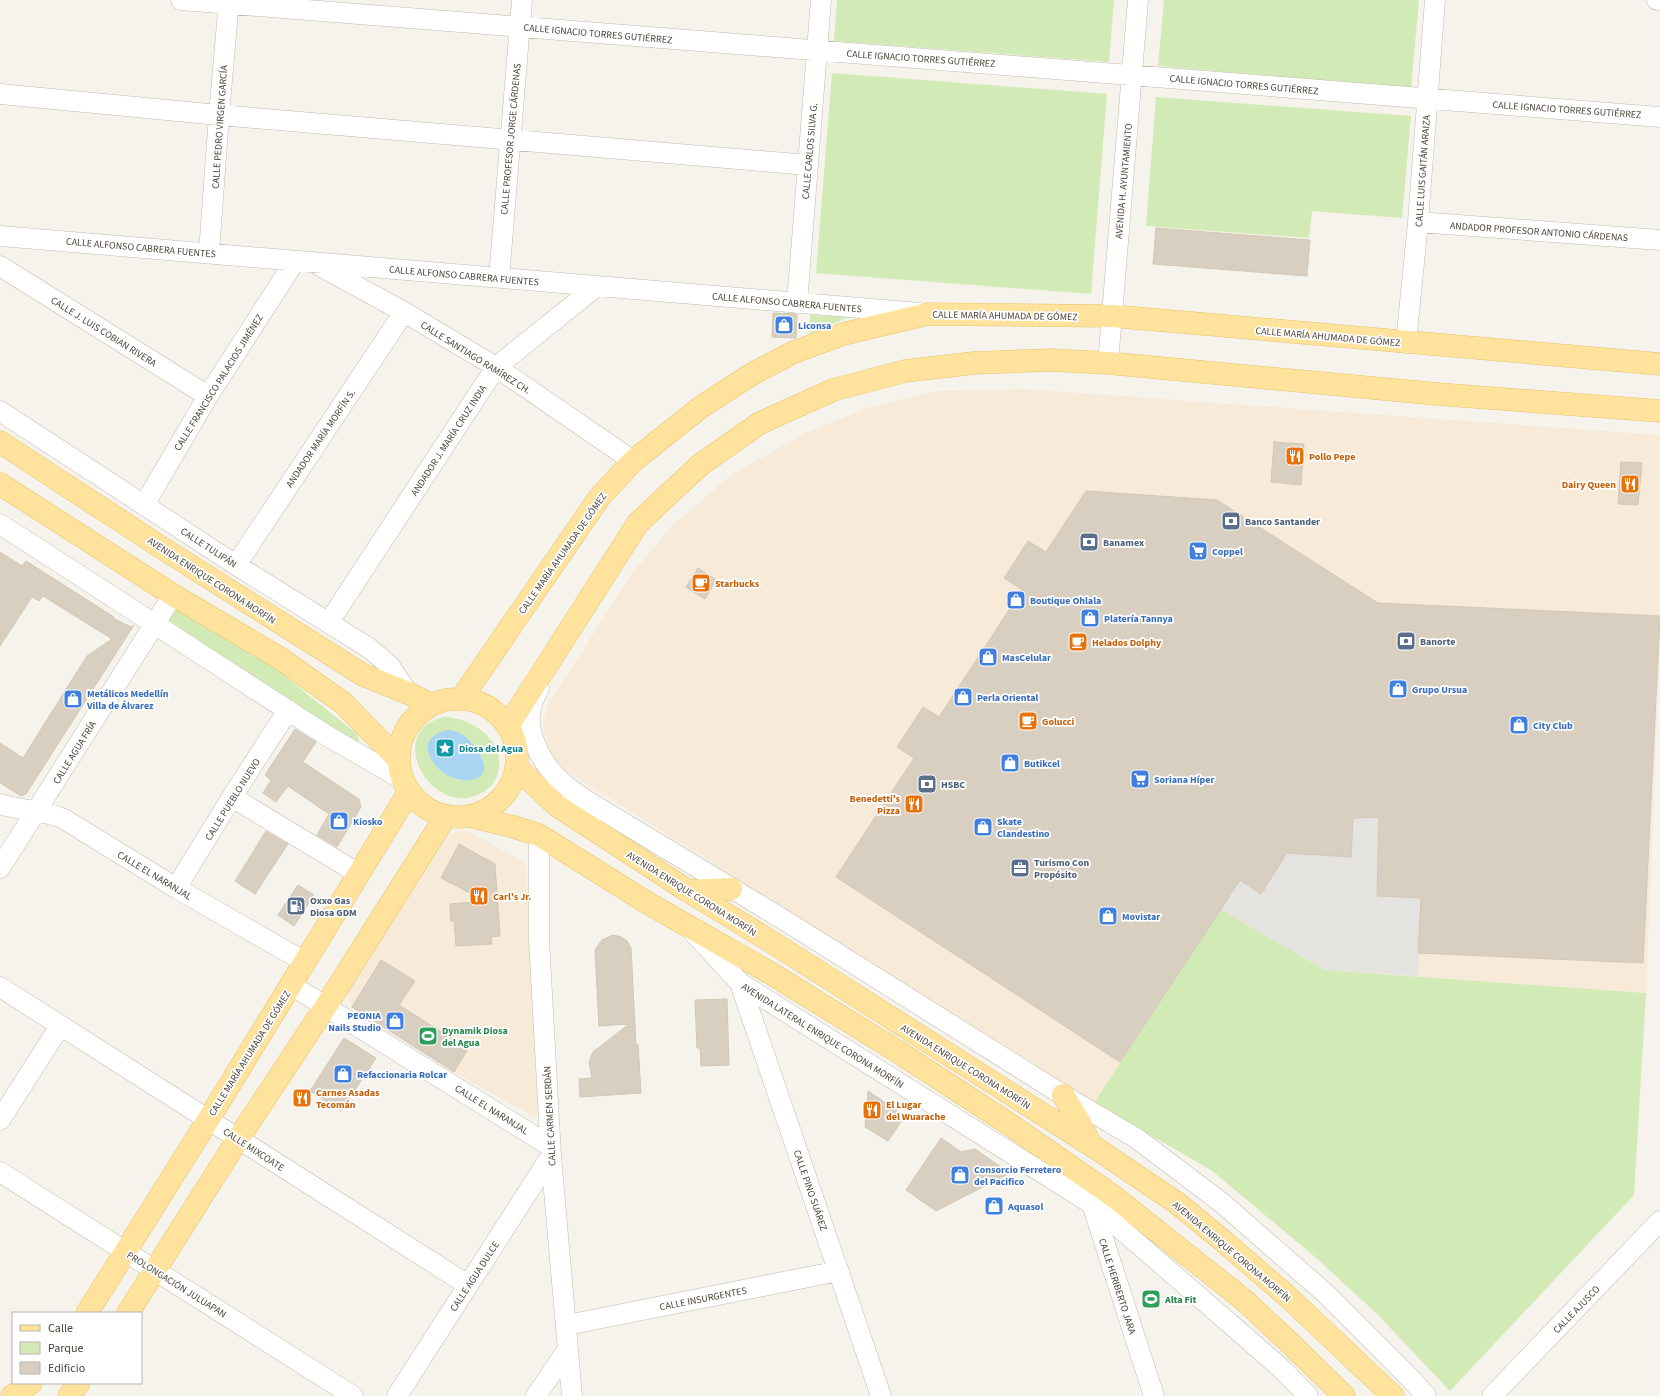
<svg xmlns="http://www.w3.org/2000/svg" width="1660" height="1396" viewBox="0 0 1660 1396" font-family="'Source Sans 3',sans-serif">
	<rect width="100%" height="100%" fill="#f6f3ec"/>
	<path fill="#f7ead8" d="M 1024,389 L 1660,435 L 1660,639 L 1646,993 L 1325,970 L 1220,910 L 1094,1103 L 566,771 L 554,758 L 546,742 L 543,725 L 547,706 L 631,575 L 670,528 L 731,475 L 805,433 L 870,407 L 938,391 Z
		M 466,830 L 520,860 L 526,866 L 542,1113 L 533,1116 L 454,1072 L 352,1007 L 347,996 L 352,985 L 451,832 Z"/>
	<path fill="#d2eab5" fill-rule="evenodd" d="M 837,0 L 1114,0 L 1109,62 L 834,41 Z
		M 1164,0 L 1419,0 L 1411,88 L 1158,66 Z
		M 832,73 L 1107,94 L 1091,294 L 816,273 Z
		M 1156,97 L 1411,116 L 1402,218 L 1312,211 L 1309,238 L 1146,226 Z
		M 810,315 L 849,317 L 809,334 Z
		M 175,606 L 271,665 L 357,734 L 359,740 L 355,746 L 167,619 Z
		M 444,717 C 475,718 510,744 496,778 C 492,788 482,794 472,797 C 426,809 386,730 444,717 ZM 465,736 L 471,742 L 483,760 L 460,780 C 446,776 435,769 429,756 Z
		M 1220,909 L 1325,970 L 1646,993 L 1634,1195 L 1450,1391 L 1376,1313 L 1314,1256 L 1211,1170 L 1094,1103 Z"/>
	<path fill="#e5e3e0" d="M 1379,817 L 1377,896 L 1421,898 L 1418,976 L 1325,970 L 1220,909 L 1240,880 L 1261,894 L 1287,853 L 1351,856 L 1353,818 Z"/>
	<path fill="#a9d4f2" d="M 449,730 C 454,731 459,732 463,735 C 477,744 499,778 469,780 C 437,784 406,736 449,730 Z"/>
	<path fill="#d8cfc1" stroke="#d3c7b4" d="M 1156,228 L 1310,240 L 1307,276 L 1153,264 Z
		M 773,313 L 797,314 L 796,338 L 772,337 Z
		M 1274,442 L 1304,444 L 1301,485 L 1271,482 Z
		M 1621,462 L 1642,463 L 1638,505 L 1618,504 Z
		M 1086,491 L 1217,500 L 1378,603 L 1660,616 L 1643,963 L 1418,953 L 1421,898 L 1377,896 L 1379,817 L 1353,818 L 1351,857 L 1287,853 L 1261,894 L 1240,880 L 1120,1062 L 836,877 L 914,758 L 897,747 L 923,707 L 939,717 L 1022,590 L 1004,578 L 1028,541 L 1046,552 Z
		M 0,552 L 22,566 L 26,561 L 114,617 L 113,618 L 131,627 L 134,625 L 26,794 L 21,796 L 0,783 L 0,743 L 23,758 L 87,656 L 112,639 L 43,596 L 39,601 L 32,597 L 0,646 Z
		M 698,568 L 716,580 L 705,599 L 686,587 Z
		M 295,729 L 316,742 L 303,762 L 359,799 L 361,807 L 337,847 L 317,835 L 329,814 L 288,786 L 276,802 L 263,793 L 271,780 L 265,775 Z
		M 266,831 L 288,844 L 255,894 L 235,881 Z
		M 459,844 L 495,864 L 500,936 L 491,937 L 492,944 L 456,946 L 454,921 L 451,921 L 450,904 L 485,901 L 441,878 Z
		M 298,885 L 314,895 L 294,926 L 278,915 Z
		M 613,935 L 621,937 L 627,941 L 631,948 L 636,1045 L 638,1044 L 641,1093 L 580,1097 L 579,1079 L 592,1078 L 589,1062 L 593,1052 L 629,1024 L 599,1026 L 595,950 L 602,940 Z
		M 381,960 L 415,981 L 399,1005 L 468,1049 L 454,1072 L 352,1007 Z
		M 727,999 L 729,1065 L 701,1066 L 700,1048 L 697,1048 L 695,1000 Z
		M 344,1038 L 376,1058 L 341,1111 L 310,1091 Z
		M 868,1091 L 905,1116 L 888,1141 L 865,1127 Z
		M 941,1138 L 961,1152 L 975,1149 L 1010,1173 L 936,1211 L 906,1190 Z"/>
	<g fill="none" stroke-linecap="round" stroke-linejoin="round">
		<g stroke="#c2bbae" stroke-width="21">
			<path id="minor" d="M 181,0 L 1660,117
				M 1657,0 L 1660,0
				M 0,94 L 219,115 L 808,165
				M 1418,222 L 1660,240
				M 0,236 L 920,313
				M 209,253 L 219,115 L 229,0
				M 0,266 L 208,396
				M 320,266 L 404,312 L 496,367 L 633,461
				M 499,278 L 522,0
				M 797,303 L 821,0
				M 1406,343 L 1418,222 L 1435,0
				M 1108,363 L 1138,0
				M 0,411 L 236,565 L 369,648 L 389,665 L 408,693
				M 144,505 L 208,396 L 295,261
				M 0,524 L 329,737 L 402,779
				M 236,565 L 404,312
				M 329,622 L 496,367 L 597,286
				M 539,688 C 536,695 530,705 530,714 C 529,723 531,733 534,741 C 545,771 563,785 589,802
				M 232,797 L 359,874
				M 0,804 C 21,811 44,810 64,819 L 176,888 L 305,962
				M 556,805 L 589,802 L 784,920 L 1063,1095 L 1136,1138 L 1222,1203 L 1325,1293 L 1410,1378 L 1426,1396
				M 539,835 L 539,940 L 551,1156 L 572,1396
				M 0,868 L 173,595
				M 176,888 L 232,797 L 288,710
				M 692,931 L 740,983 L 1092,1204 L 1235,1328 L 1284,1371 L 1308,1396
				M 740,983 L 881,1396
				M 291,985 L 550,1146
				M 0,987 L 468,1285
				M 0,1120 L 60,1026
				M 0,1172 L 353,1396
				M 1092,1204 L 1154,1396
				M 567,1325 L 839,1271
				M 397,1396 L 551,1156
				M 536,1396 L 568,1349
				M 1492,1396 L 1660,1221"/>
		</g>
		<g stroke="#e6c16a" stroke-width="23">
			<path id="major" d="M 0,442 L 159,546 L 363,675 L 408,693 L 432,705
				M 0,484 L 173,595 L 281,659 L 343,703 L 399,760
				M 461,699 L 599,498 L 633,461 L 701,407 L 752,374 L 792,353 L 843,334 L 928,314 L 1112,316 L 1660,364
				M399 758a59 59 0 1 1 118 0a59 59 0 1 1-118 0Z
				M 508,726 L 638,523 L 700,465 L 760,423 L 833,390 L 905,371 L 974,363 L 1051,360 L 1108,363 L 1437,394 L 1660,411
				M 516,767 L 556,805 L 688,891 L 770,941 L 1091,1145 L 1177,1203 L 1222,1240 L 1287,1296 L 1393,1396
				M 469,816 L 514,827 L 539,835 L 646,902 L 772,974 L 900,1053 L 1009,1124 L 1113,1196 L 1244,1300 L 1293,1346 L 1344,1396
				M 688,891 L 731,889
				M 1063,1095 L 1081,1125 L 1090,1144
				M 87,1313 L 208,1120 L 409,792
				M 128,1313 L 238,1139 L 326,1006 L 446,816
				M 12,1396 L 31,1383
				M 69,1396 L 79,1383"/>
		</g>
		<use href="#minor" stroke="#fff" stroke-width="20"/>
		<use href="#major" stroke="#ffe39c" stroke-width="22"/>
	</g>
	<defs>
		<g id="shop-square" transform="scale(1)"><rect x="-9" y="-9" width="18" height="18" rx="4" fill="#3f7fe0" stroke="#fff"/><path d="M-5-2.5h2.3a2.7 3.5 0 0 1 5.4 0H5L5.5 6h-11ZM-1.5-2.5h3a1.5 2.3 0 0 0-3 0Z" fill="#fff"/></g>
		<g id="restaurant-square" transform="scale(1)"><rect x="-9" y="-9" width="18" height="18" rx="4" fill="#e8710a" stroke="#fff"/><path d="M-5-6h1v4h1v-4h1v4h1v-4h1v5L-1.5 .5V6h-2V.5L-5-1ZM5-6V6H3V1.5H1.5Q1.5-4 5-6Z" fill="#fff"/></g>
		<g id="bank-square" transform="scale(1)"><rect x="-9" y="-9" width="18" height="18" rx="4" fill="#5c6f8a" stroke="#fff"/><path d="M-6-4H6V4H-6ZM0-2.3a2.3 2.3 0 1 0 0 4.6a2.3 2.3 0 1 0 0-4.6Z" fill="#fff"/></g>
		<g id="supermarket-square" transform="scale(1)"><rect x="-9" y="-9" width="18" height="18" rx="4" fill="#3f7fe0" stroke="#fff"/><path d="M-6-5.5h2.5l.6 2H6L4.5 2H-2.5L-4.4-4H-6ZM-1.5 3.2a1.3 1.3 0 1 0 .1 0ZM3 3.2a1.3 1.3 0 1 0 .1 0Z" fill="#fff"/></g>
		<g id="cafe-square" transform="scale(1)"><rect x="-9" y="-9" width="18" height="18" rx="4" fill="#e8710a" stroke="#fff"/><path d="M-5.5-4.5H6V0H3Q3 3.5 0 3.5H-2.5Q-5.5 3.5-5.5 0ZM3-3.2v2h1.7v-2ZM-6 4.5H4V6H-6Z" fill="#fff"/></g>
		<g id="sight-square" transform="scale(1)"><rect x="-9" y="-9" width="18" height="18" rx="4" fill="#0f9aa8" stroke="#fff"/><path d="M0-6L1.8-2.2L6-1.7L2.9 1.2L3.7 5.4L0 3.3L-3.7 5.4L-2.9 1.2L-6-1.7L-1.8-2.2Z" fill="#fff"/></g>
		<g id="office-square" transform="scale(1)"><rect x="-9" y="-9" width="18" height="18" rx="4" fill="#5c6f8a" stroke="#fff"/><path d="M-6-3h4V-5.5h4V-3h4V5H-6ZM-1-4.5V-3h2v-1.5ZM-6 0V1H6V0Z" fill="#fff"/></g>
		<g id="fuel-square" transform="scale(1)"><rect x="-9" y="-9" width="18" height="18" rx="4" fill="#5c6f8a" stroke="#fff"/><path d="M-5.5-6h7V0h2V4h1.3V-2.5L3-4.5l.8-.8L6-3V5H2.5V1h-1V6h-7ZM-4.2-4.7v3.2H.2V-4.7Z" fill="#fff"/></g>
		<g id="stadium-square" transform="scale(1)"><rect x="-9" y="-9" width="18" height="18" rx="4" fill="#2e9e5b" stroke="#fff"/><path d="M0-5a6.5 5 0 1 0 0 10a6.5 5 0 1 0 0-10ZM-3.5-1.8h7v3.6h-7Z" fill="#fff"/></g>
	</defs>
	<g fill-rule="evenodd">
		<use href="#shop-square" x="784" y="325"/>
		<use href="#restaurant-square" x="1295" y="456"/>
		<use href="#restaurant-square" x="1630" y="484"/>
		<use href="#bank-square" x="1231" y="521"/>
		<use href="#bank-square" x="1089" y="542"/>
		<use href="#supermarket-square" x="1198" y="551"/>
		<use href="#cafe-square" x="701" y="583"/>
		<use href="#shop-square" x="1016" y="600"/>
		<use href="#shop-square" x="1090" y="618"/>
		<use href="#bank-square" x="1406" y="641"/>
		<use href="#cafe-square" x="1078" y="642"/>
		<use href="#shop-square" x="988" y="657"/>
		<use href="#shop-square" x="1398" y="689"/>
		<use href="#shop-square" x="963" y="697"/>
		<use href="#shop-square" x="73" y="699"/>
		<use href="#cafe-square" x="1028" y="721"/>
		<use href="#shop-square" x="1519" y="725"/>
		<use href="#sight-square" x="445" y="748"/>
		<use href="#shop-square" x="1010" y="763"/>
		<use href="#supermarket-square" x="1140" y="779"/>
		<use href="#bank-square" x="927" y="784"/>
		<use href="#restaurant-square" x="914" y="804"/>
		<use href="#shop-square" x="339" y="821"/>
		<use href="#shop-square" x="983" y="827"/>
		<use href="#office-square" x="1020" y="868"/>
		<use href="#restaurant-square" x="479" y="896"/>
		<use href="#fuel-square" x="296" y="906"/>
		<use href="#shop-square" x="1108" y="916"/>
		<use href="#shop-square" x="395" y="1021"/>
		<use href="#stadium-square" x="428" y="1036"/>
		<use href="#shop-square" x="343" y="1074"/>
		<use href="#restaurant-square" x="302" y="1098"/>
		<use href="#restaurant-square" x="872" y="1110"/>
		<use href="#shop-square" x="960" y="1175"/>
		<use href="#shop-square" x="994" y="1206"/>
		<use href="#stadium-square" x="1151" y="1299"/>
	</g>
	<g text-anchor="middle" stroke-width="3.5" stroke-linejoin="round" paint-order="stroke">
		<g font-size="10" fill="#4b4439" stroke="#fff">
			<text transform="translate(598 33) rotate(5)" y="4">CALLE IGNACIO TORRES GUTIÉRREZ</text>
			<text transform="translate(921 58) rotate(4)" y="4">CALLE IGNACIO TORRES GUTIÉRREZ</text>
			<text transform="translate(1244 84) rotate(5)" y="4">CALLE IGNACIO TORRES GUTIÉRREZ</text>
			<text transform="translate(1567 109) rotate(4)" y="4">CALLE IGNACIO TORRES GUTIÉRREZ</text>
			<text transform="translate(219 127) rotate(-86)" y="4">CALLE PEDRO VIRGEN GARCÍA</text>
			<text transform="translate(510 139) rotate(-85)" y="4">CALLE PROFESOR JORGE CÁRDENAS</text>
			<text transform="translate(809 151) rotate(-85)" y="4">CALLE CARLOS SILVA G.</text>
			<text transform="translate(1422 171) rotate(-86)" y="4">CALLE LUIS GAITÁN ARAIZA</text>
			<text transform="translate(1123 181) rotate(-85)" y="4">AVENIDA H. AYUNTAMIENTO</text>
			<text transform="translate(1539 231) rotate(4)" y="4">ANDADOR PROFESOR ANTONIO CÁRDENAS</text>
			<text transform="translate(141 247) rotate(5)" y="4">CALLE ALFONSO CABRERA FUENTES</text>
			<text transform="translate(464 275) rotate(5)" y="4">CALLE ALFONSO CABRERA FUENTES</text>
			<text transform="translate(787 302) rotate(5)" y="4">CALLE ALFONSO CABRERA FUENTES</text>
			<text transform="translate(1005 315) rotate(1)" y="4">CALLE MARÍA AHUMADA DE GÓMEZ</text>
			<text transform="translate(104 331) rotate(32)" y="4">CALLE J. LUIS COBIAN RIVERA</text>
			<text transform="translate(1328 336) rotate(5)" y="4">CALLE MARÍA AHUMADA DE GÓMEZ</text>
			<text transform="translate(476 357) rotate(32)" y="4">CALLE SANTIAGO RAMÍREZ CH.</text>
			<text transform="translate(218 382) rotate(-58)" y="4">CALLE FRANCISCO PALACIOS JIMÉNEZ</text>
			<text transform="translate(320 438) rotate(-56)" y="4">ANDADOR MARÍA MORFÍN S.</text>
			<text transform="translate(448 440) rotate(-57)" y="4">ANDADOR J. MARÍA CRUZ INDIA</text>
			<text transform="translate(209 547) rotate(33)" y="4">CALLE TULIPÁN</text>
			<text transform="translate(562 553) rotate(-55)" y="4">CALLE MARÍA AHUMADA DE GÓMEZ</text>
			<text transform="translate(212 580) rotate(33)" y="4">AVENIDA ENRIQUE CORONA MORFÍN</text>
			<text transform="translate(74 752) rotate(-58)" y="4">CALLE AGUA FRÍA</text>
			<text transform="translate(232 799) rotate(-58)" y="4">CALLE PUEBLO NUEVO</text>
			<text transform="translate(155 875) rotate(31)" y="4">CALLE EL NARANJAL</text>
			<text transform="translate(692 893) rotate(32)" y="4">AVENIDA ENRIQUE CORONA MORFÍN</text>
			<text transform="translate(823 1035) rotate(32)" y="4">AVENIDA LATERAL ENRIQUE CORONA MORFÍN</text>
			<text transform="translate(249 1053) rotate(-58)" y="4">CALLE MARÍA AHUMADA DE GÓMEZ</text>
			<text transform="translate(966 1066) rotate(32)" y="4">AVENIDA ENRIQUE CORONA MORFÍN</text>
			<text transform="translate(492 1109) rotate(32)" y="4">CALLE EL NARANJAL</text>
			<text transform="translate(549 1116) rotate(-93)" y="4">CALLE CARMEN SERDÁN</text>
			<text transform="translate(254 1149) rotate(33)" y="4">CALLE MIXCOATE</text>
			<text transform="translate(811 1190) rotate(71)" y="4">CALLE PINO SUÁREZ</text>
			<text transform="translate(1232 1251) rotate(40)" y="4">AVENIDA ENRIQUE CORONA MORFÍN</text>
			<text transform="translate(474 1276) rotate(-57)" y="4">CALLE AGUA DULCE</text>
			<text transform="translate(177 1284) rotate(32)" y="4">PROLONGACIÓN JULUAPAN</text>
			<text transform="translate(1118 1286) rotate(72)" y="4">CALLE HERIBERTO JARA</text>
			<text transform="translate(703 1298) rotate(-11)" y="4">CALLE INSURGENTES</text>
			<text transform="translate(1576 1309) rotate(-46)" y="4">CALLE AJUSCO</text>
		</g>
		<g font-size="10" font-weight="bold" fill="#366cbe" stroke="#fff" text-anchor="start">
			<text x="798" y="329">Liconsa</text>
			<text x="1212" y="555">Coppel</text>
			<text x="1030" y="604">Boutique Ohlala</text>
			<text x="1104" y="622">Platería Tannya</text>
			<text x="1002" y="661">MasCelular</text>
			<text x="1412" y="693">Grupo Ursua</text>
			<text x="87" y="697">Metálicos Medellín<tspan x="87" dy="12">Villa de Álvarez</tspan></text>
			<text x="977" y="701">Perla Oriental</text>
			<text x="1533" y="729">City Club</text>
			<text x="1024" y="767">Butikcel</text>
			<text x="1154" y="783">Soriana Híper</text>
			<text x="353" y="825">Kiosko</text>
			<text x="997" y="825">Skate<tspan x="997" dy="12">Clandestino</tspan></text>
			<text x="1122" y="920">Movistar</text>
			<text x="381" y="1019" text-anchor="end">PEONIA<tspan x="381" dy="12">Nails Studio</tspan></text>
			<text x="357" y="1078">Refaccionaria Rolcar</text>
			<text x="974" y="1173">Consorcio Ferretero<tspan x="974" dy="12">del Pacifico</tspan></text>
			<text x="1008" y="1210">Aquasol</text>
		</g>
		<g font-size="10" font-weight="bold" fill="#c56008" stroke="#fff" text-anchor="start">
			<text x="1309" y="460">Pollo Pepe</text>
			<text x="1616" y="488" text-anchor="end">Dairy Queen</text>
			<text x="715" y="587">Starbucks</text>
			<text x="1092" y="646">Helados Dolphy</text>
			<text x="1042" y="725">Golucci</text>
			<text x="900" y="802" text-anchor="end">Benedetti's<tspan x="900" dy="12">Pizza</tspan></text>
			<text x="493" y="900">Carl's Jr.</text>
			<text x="316" y="1096">Carnes Asadas<tspan x="316" dy="12">Tecomán</tspan></text>
			<text x="886" y="1108">El Lugar<tspan x="886" dy="12">del Wuarache</tspan></text>
		</g>
		<g font-size="10" font-weight="bold" fill="#4e5e75" stroke="#fff" text-anchor="start">
			<text x="1245" y="525">Banco Santander</text>
			<text x="1103" y="546">Banamex</text>
			<text x="1420" y="645">Banorte</text>
			<text x="941" y="788">HSBC</text>
			<text x="1034" y="866">Turismo Con<tspan x="1034" dy="12">Propósito</tspan></text>
			<text x="310" y="904">Oxxo Gas<tspan x="310" dy="12">Diosa GDM</tspan></text>
		</g>
		<g font-size="10" font-weight="bold" fill="#0d838f" stroke="#fff" text-anchor="start">
			<text x="459" y="752">Diosa del Agua</text>
		</g>
		<g font-size="10" font-weight="bold" fill="#27864d" stroke="#fff" text-anchor="start">
			<text x="442" y="1034">Dynamik Diosa<tspan x="442" dy="12">del Agua</tspan></text>
			<text x="1165" y="1303">Alta Fit</text>
		</g>
	</g>
	<rect x="12" y="1312" width="130" height="72" fill="#ffffff" stroke="#b7b4b0"/>
	<rect x="20" y="1325" width="20" height="6" fill="#ffe39c" stroke="#b7b4b0"/>
	<text x="48" y="1332" font-size="12" fill="#4b4439">Calle</text>
	<rect x="20" y="1342" width="20" height="12" fill="#d2eab5" stroke="#b7b4b0"/>
	<text x="48" y="1352" font-size="12" fill="#4b4439">Parque</text>
	<rect x="20" y="1362" width="20" height="12" fill="#d8cfc1" stroke="#b7b4b0"/>
	<text x="48" y="1372" font-size="12" fill="#4b4439">Edificio</text>
</svg>
